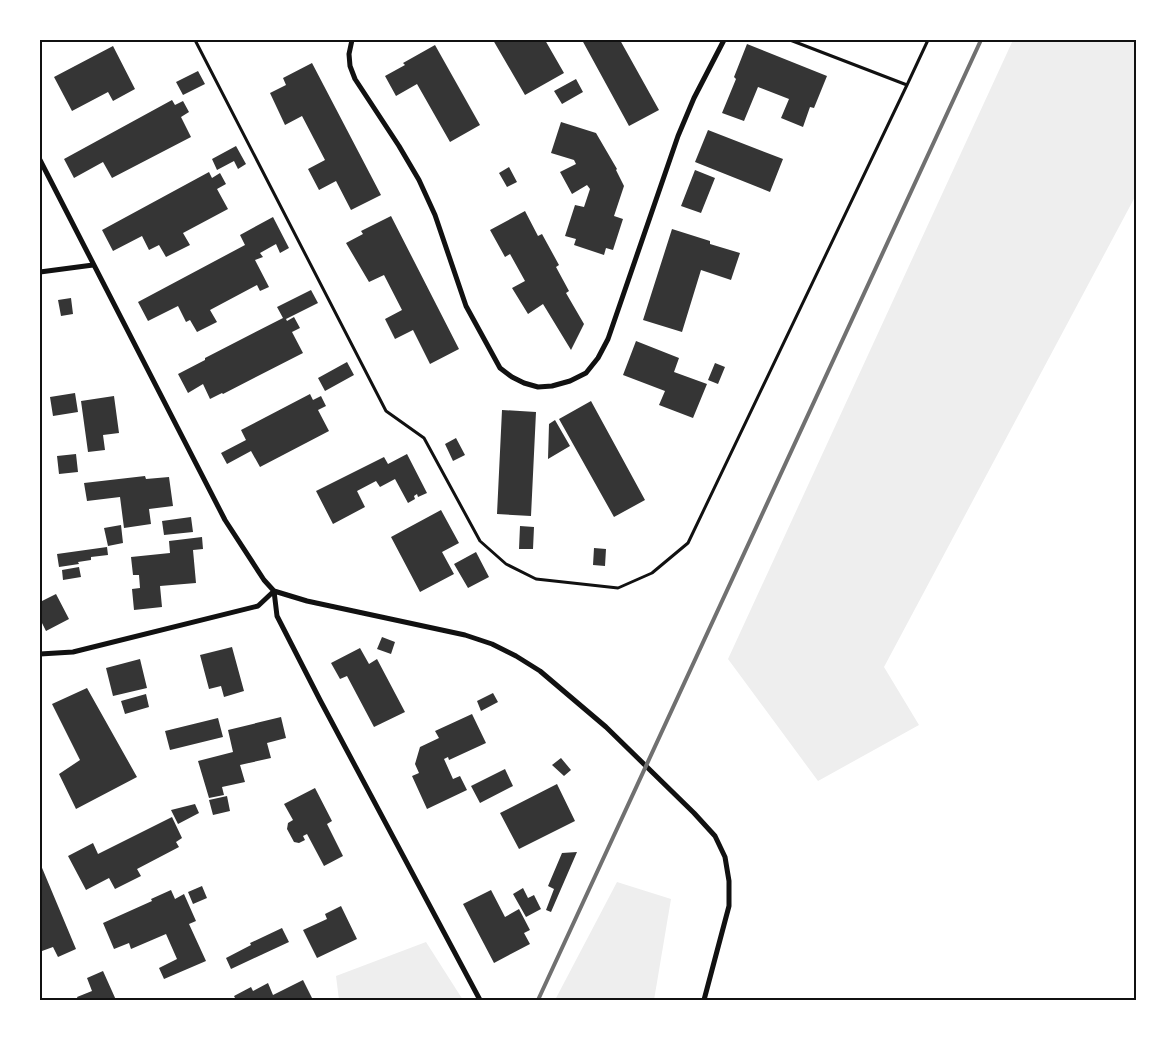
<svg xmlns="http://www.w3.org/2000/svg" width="1176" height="1040" viewBox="0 0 1176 1040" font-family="Spectral,serif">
	<rect width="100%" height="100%" fill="#fff"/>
	<path fill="#eee" d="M 1013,40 L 1136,40 L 1136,195 L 884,667 L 919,725 L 818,781 L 728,659 Z
		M 617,882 L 671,899 L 654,1000 L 555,1000 Z
		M 426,942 L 463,1000 L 339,1000 L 336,976 Z"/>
	<path fill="#353535" d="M 493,40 L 545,40 L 564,73 L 525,95 Z
		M 582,40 L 620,40 L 659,110 L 629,126 Z
		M 747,44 L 827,76 L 814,108 L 810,107 L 803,127 L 781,118 L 789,99 L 758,87 L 744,121 L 722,113 L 736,79 L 734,77 Z
		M 435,45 L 480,125 L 450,142 L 417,84 L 396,96 L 385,76 L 405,65 L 403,63 Z
		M 113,46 L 135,89 L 113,101 L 108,92 L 72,111 L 54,77 Z
		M 312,63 L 381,195 L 351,210 L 336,181 L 319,190 L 308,169 L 325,160 L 302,116 L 285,125 L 270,93 L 286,85 L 283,78 Z
		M 198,71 L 205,84 L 183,95 L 176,82 Z
		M 576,79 L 583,92 L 562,104 L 554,91 Z
		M 172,100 L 175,105 L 183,101 L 189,112 L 181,117 L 191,137 L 112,178 L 103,162 L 74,178 L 64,159 Z
		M 561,122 L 596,133 L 617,169 L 616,170 L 624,186 L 614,216 L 623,219 L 613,250 L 606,248 L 604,255 L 574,245 L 576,239 L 565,236 L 575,205 L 584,207 L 590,189 L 587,185 L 572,194 L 560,172 L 576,164 L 574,160 L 551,153 Z
		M 708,130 L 783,159 L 770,192 L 695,162 Z
		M 236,146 L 246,164 L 238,169 L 234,161 L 217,170 L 212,159 Z
		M 509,167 L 517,182 L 507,187 L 499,173 Z
		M 695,170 L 715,178 L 701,213 L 681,206 Z
		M 209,172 L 212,178 L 220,173 L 226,184 L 217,189 L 228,209 L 183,233 L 190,245 L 166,257 L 159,245 L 149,250 L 142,236 L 113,251 L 102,230 Z
		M 525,211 L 538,236 L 542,234 L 559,265 L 556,267 L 569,291 L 566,293 L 584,324 L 571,350 L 543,304 L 528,314 L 512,288 L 525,281 L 510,254 L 505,257 L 490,230 Z
		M 391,216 L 459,349 L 430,364 L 413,330 L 395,339 L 385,319 L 402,310 L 384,275 L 369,282 L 346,243 L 363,234 L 361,231 Z
		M 273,217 L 289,248 L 280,253 L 276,244 L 260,253 L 263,257 L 255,260 L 269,287 L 260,291 L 257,285 L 210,310 L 217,322 L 197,332 L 190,320 L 186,322 L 178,306 L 148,321 L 138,302 L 245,245 L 240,235 Z
		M 672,229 L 710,241 L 710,244 L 740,253 L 731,280 L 701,270 L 682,332 L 643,320 Z
		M 311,290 L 318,303 L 286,319 L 287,321 L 294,317 L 300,328 L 292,332 L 303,353 L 223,394 L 222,393 L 210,399 L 203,384 L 188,393 L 178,374 L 205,360 L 205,358 L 283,318 L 277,307 Z
		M 71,298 L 73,314 L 61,316 L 58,300 Z
		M 636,341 L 679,358 L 674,372 L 707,384 L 693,418 L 659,405 L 665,391 L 623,375 Z
		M 347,362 L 354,375 L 325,391 L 318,378 Z
		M 715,363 L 725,367 L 718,384 L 708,380 Z
		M 75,393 L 78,412 L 53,416 L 50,397 Z
		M 310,394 L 313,400 L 321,396 L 326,406 L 318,410 L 329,431 L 260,467 L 251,451 L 227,464 L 221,453 L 246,440 L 241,430 Z
		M 114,396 L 119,433 L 103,435 L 105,450 L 88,452 L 81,401 Z
		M 591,401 L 645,500 L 614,517 L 559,419 Z
		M 502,410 L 536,412 L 531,516 L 497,514 Z
		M 555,420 L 570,446 L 548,459 L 549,424 Z
		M 456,438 L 465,455 L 453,461 L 445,444 Z
		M 76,454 L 78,472 L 59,474 L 57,456 Z
		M 407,454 L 427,493 L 418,497 L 417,494 L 414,496 L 415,499 L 408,503 L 395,479 L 380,487 L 376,481 L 357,491 L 365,507 L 333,524 L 316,491 L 384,457 L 388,464 Z
		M 145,476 L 146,479 L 169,477 L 173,506 L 149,509 L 151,524 L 124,528 L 120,497 L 87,501 L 84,483 Z
		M 441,510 L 459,543 L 442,552 L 454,574 L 420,592 L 391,537 Z
		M 191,517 L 193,532 L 164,535 L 162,521 Z
		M 121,525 L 123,543 L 108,546 L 104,528 Z
		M 520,526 L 534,527 L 533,549 L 519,549 Z
		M 202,537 L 203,549 L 193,550 L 196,583 L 160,586 L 162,607 L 134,610 L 132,589 L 140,588 L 139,575 L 133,575 L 131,557 L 170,553 L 169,541 Z
		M 107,547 L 108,555 L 91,557 L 91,560 L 78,562 L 79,564 L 59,567 L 57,554 Z
		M 594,548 L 606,549 L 605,566 L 593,565 Z
		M 476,552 L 489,577 L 468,588 L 454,564 Z
		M 79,567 L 81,577 L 63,580 L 62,570 Z
		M 56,594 L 69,619 L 46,631 L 40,619 L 40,602 Z
		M 382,637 L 395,642 L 391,654 L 377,649 Z
		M 232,647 L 244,691 L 224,697 L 221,686 L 209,689 L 200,655 Z
		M 360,648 L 369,664 L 377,659 L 405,712 L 374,727 L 347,676 L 340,679 L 331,663 Z
		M 140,659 L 147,688 L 113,696 L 106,668 Z
		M 87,688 L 137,777 L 76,809 L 59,774 L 80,760 L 52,704 Z
		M 493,693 L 498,702 L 481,711 L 477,701 Z
		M 146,694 L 149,707 L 125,714 L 121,701 Z
		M 472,714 L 486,743 L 449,760 L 448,757 L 444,759 L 453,779 L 460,776 L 467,790 L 427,809 L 412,776 L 419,773 L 415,764 L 420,747 L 439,738 L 435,731 Z
		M 281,717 L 286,738 L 267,743 L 271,758 L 240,765 L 245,782 L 222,787 L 224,795 L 209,798 L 198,761 L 233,752 L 228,730 Z
		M 218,718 L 223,737 L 170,750 L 165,731 Z
		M 561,758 L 571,770 L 564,776 L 552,765 Z
		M 505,769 L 513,786 L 480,803 L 471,786 Z
		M 557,784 L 575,821 L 519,849 L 500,813 Z
		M 315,788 L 332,821 L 327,824 L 343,856 L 324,866 L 307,834 L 303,836 L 305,840 L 299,843 L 294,842 L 287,829 L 288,823 L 293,820 L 284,804 Z
		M 227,796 L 230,811 L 213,815 L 209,800 Z
		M 195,804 L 199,813 L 178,824 L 171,810 Z
		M 172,817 L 182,838 L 176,842 L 179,847 L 137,869 L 141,876 L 115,889 L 109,878 L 86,890 L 68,856 L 93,843 L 98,854 Z
		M 577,852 L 551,912 L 546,910 L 554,889 L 548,886 L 562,853 Z
		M 40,863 L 76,949 L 58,957 L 53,947 L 42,951 L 40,948 Z
		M 202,886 L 207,898 L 193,904 L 188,892 Z
		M 523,888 L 528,898 L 534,895 L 541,909 L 526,917 L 513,894 Z
		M 171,890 L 175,899 L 184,894 L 196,921 L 189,924 L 206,961 L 164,979 L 159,968 L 177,959 L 166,934 L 131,949 L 129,943 L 114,949 L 103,923 L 152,901 L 151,899 Z
		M 491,890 L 505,917 L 519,909 L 530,930 L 524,933 L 530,944 L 494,963 L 463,904 Z
		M 341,906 L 357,939 L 317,958 L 303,930 L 327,919 L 325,914 Z
		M 282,928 L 289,942 L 231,969 L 226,958 L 251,945 L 250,943 Z
		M 103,971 L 116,1000 L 78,1000 L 77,997 L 92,991 L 87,978 Z
		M 303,980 L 313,1000 L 236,1000 L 234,996 L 251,987 L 253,991 L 268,983 L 273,995 Z"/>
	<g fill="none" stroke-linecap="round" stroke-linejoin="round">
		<path stroke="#111" stroke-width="3" d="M 195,40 L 386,411 L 424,438 L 480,541 L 506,564 L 536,579 L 618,588 L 652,573 L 688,543 L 907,85 L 790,40
			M 907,85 L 928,40"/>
		<path stroke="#111" stroke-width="5" d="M 352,40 L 349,54 L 350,66 L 355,79 L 399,146 L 419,180 L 435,215 L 466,306 L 500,368 L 512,377 L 524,383 L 538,387 L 552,386 L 570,381 L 586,373 L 598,358 L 608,339 L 678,136 L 694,98 L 724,40
			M 40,160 L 225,520 L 264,580 L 274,591 L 307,601 L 465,635 L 492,644 L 516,656 L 540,671 L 606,727 L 694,813 L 715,836 L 725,857 L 729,881 L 729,906 L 704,1000
			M 40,272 L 93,265
			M 274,591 L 277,616 L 320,700 L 480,1000
			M 40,654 L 73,652 L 258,606 L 274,591"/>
		<path stroke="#707070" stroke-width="4" d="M 538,1000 L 981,40"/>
	</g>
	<rect width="1176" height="1040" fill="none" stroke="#ffffff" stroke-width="82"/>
	<rect x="41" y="41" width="1094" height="958" fill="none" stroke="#111" stroke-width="2"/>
</svg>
